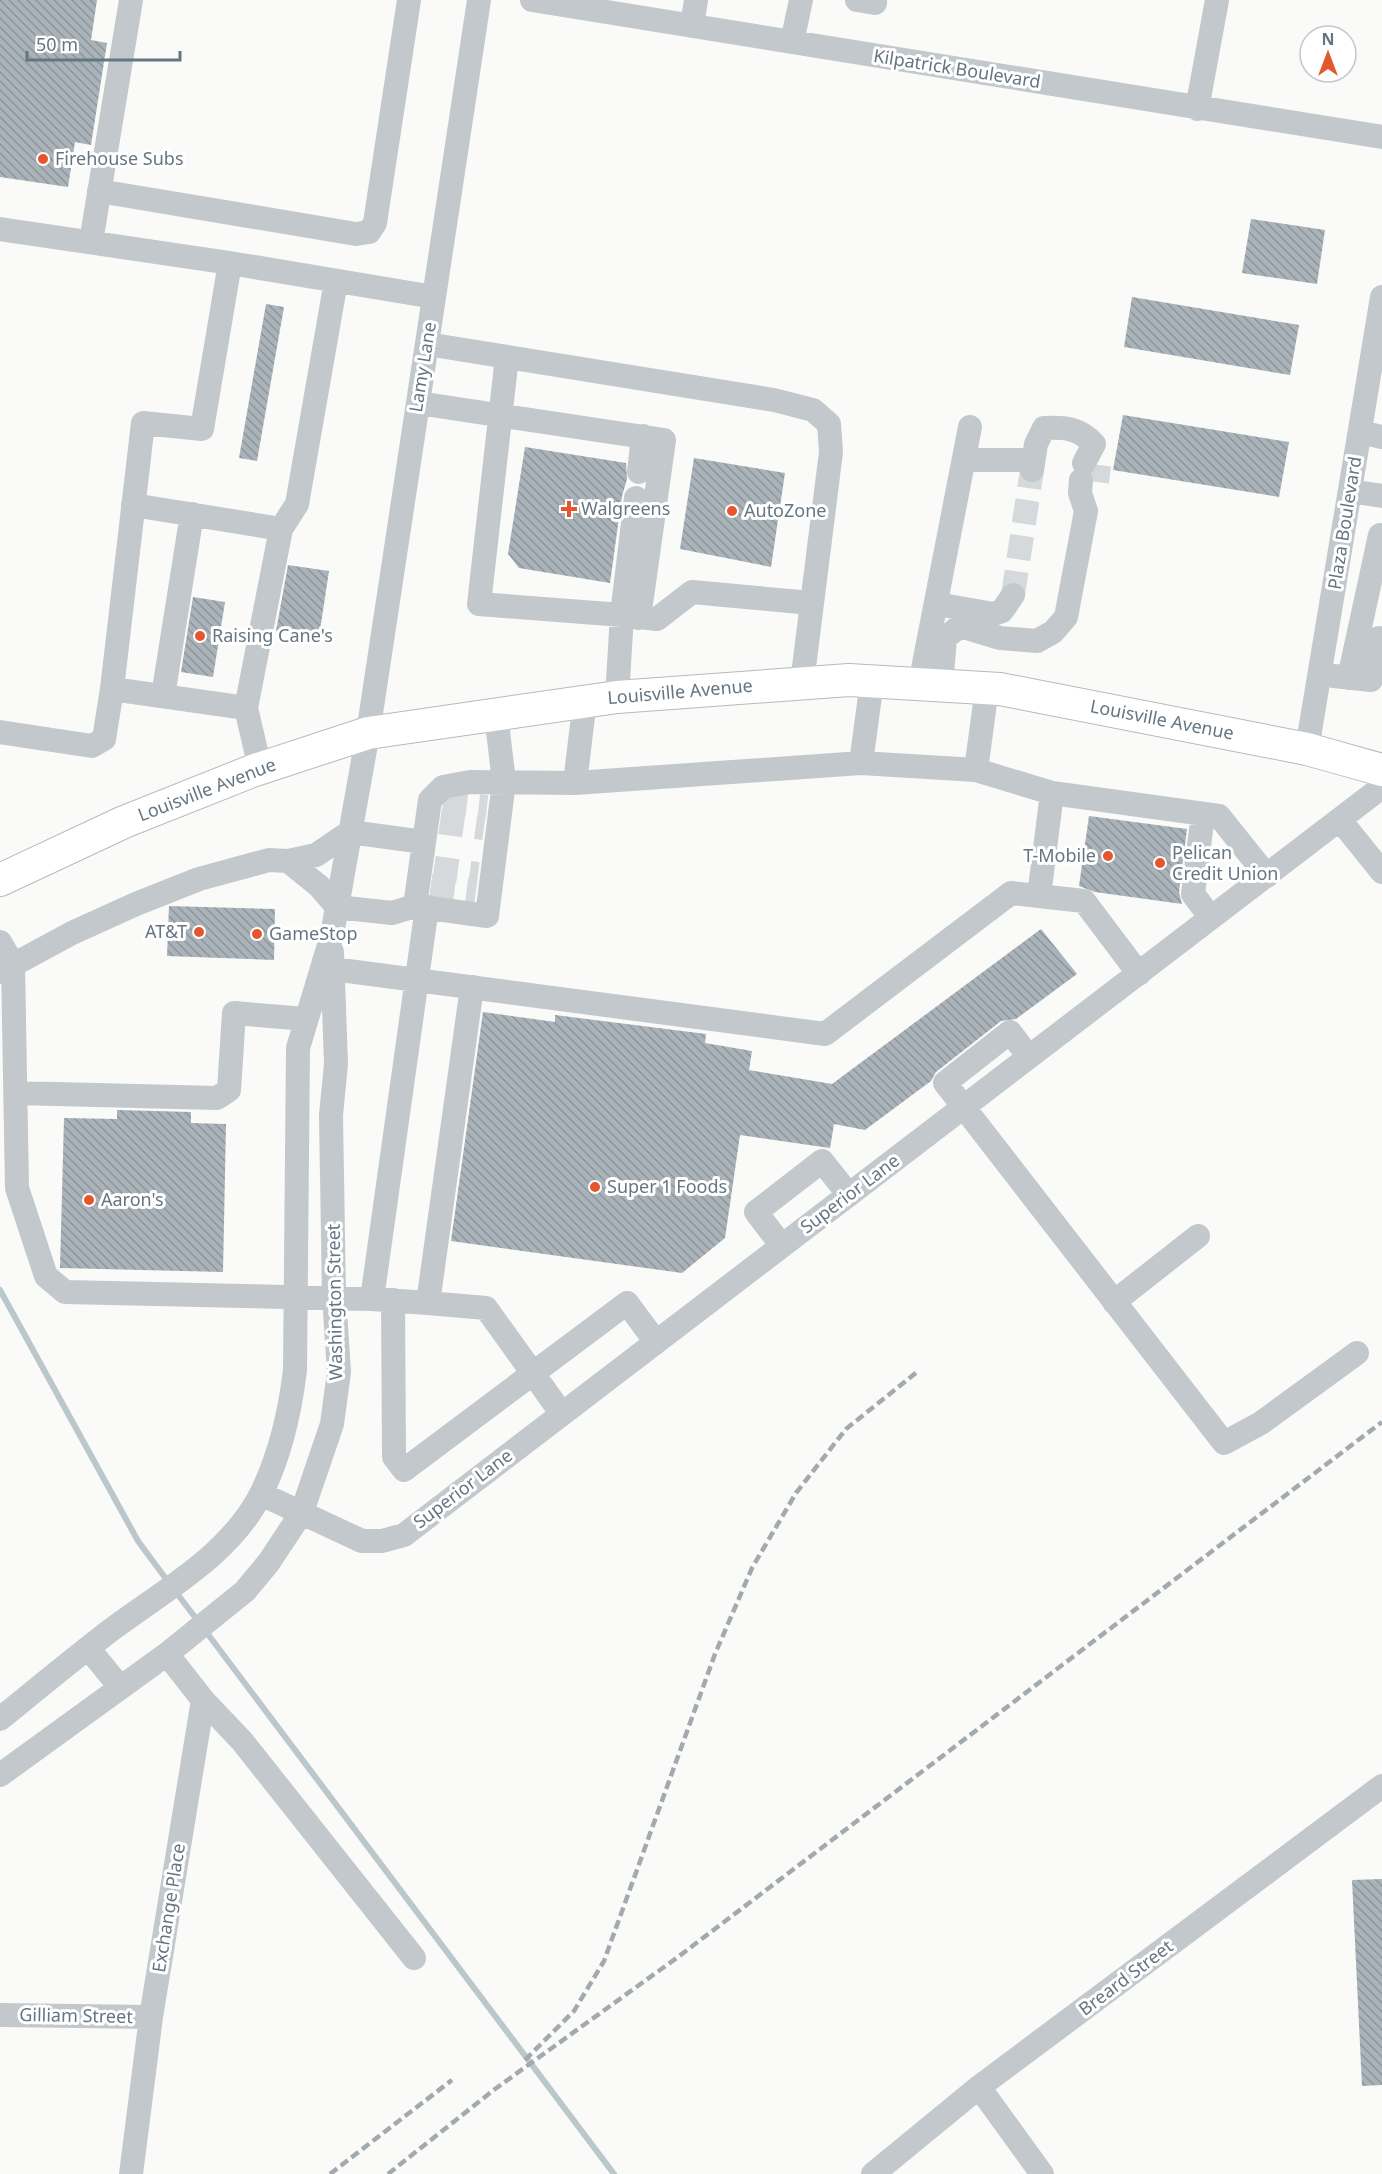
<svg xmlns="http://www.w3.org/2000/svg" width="1382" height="2174" viewBox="0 0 1382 2174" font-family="'Noto Sans',sans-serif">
	<defs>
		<pattern id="building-back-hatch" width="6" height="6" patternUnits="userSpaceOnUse" patternTransform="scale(1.5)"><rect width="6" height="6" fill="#aab3b9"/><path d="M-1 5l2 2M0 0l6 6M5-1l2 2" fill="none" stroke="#8e969c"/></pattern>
	</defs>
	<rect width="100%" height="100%" fill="#fafaf8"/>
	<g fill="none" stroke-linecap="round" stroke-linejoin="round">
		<path stroke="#bbc7cb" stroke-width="6" d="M 0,1290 L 138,1541 L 169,1583
			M 175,1591 L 198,1621
			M 204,1629 L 614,2174"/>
	</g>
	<path fill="url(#building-back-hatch)" d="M 0,0 L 97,0 L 91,40 L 107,43 L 91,145 L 75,142 L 68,187 L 0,177 Z
		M 1251,219 L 1325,230 L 1317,284 L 1242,273 Z
		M 1132,297 L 1299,325 L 1290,375 L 1124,347 Z
		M 266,304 L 284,307 L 257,461 L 239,458 Z
		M 1123,415 L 1289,442 L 1279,497 L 1113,470 Z
		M 525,447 L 626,463 L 627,479 L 622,496 L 610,583 L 519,568 L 508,554 Z
		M 694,458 L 785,473 L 771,567 L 680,549 Z
		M 288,565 L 329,571 L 319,637 L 276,631 Z
		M 193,597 L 225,602 L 213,677 L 181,672 Z
		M 1089,816 L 1187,829 L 1179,892 L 1182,904 L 1095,892 L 1079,886 Z
		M 169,906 L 275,909 L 274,960 L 167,956 Z
		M 1041,929 L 1077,974 L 1016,1019 L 1001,1021 L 936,1072 L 931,1081 L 865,1130 L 834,1124 L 830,1148 L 740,1135 L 725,1238 L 682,1273 L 451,1241 L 483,1012 L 555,1022 L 555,1015 L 706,1034 L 705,1043 L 752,1051 L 749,1070 L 832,1084 Z
		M 117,1110 L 191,1112 L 191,1123 L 226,1124 L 223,1272 L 60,1268 L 64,1118 L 117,1119 Z
		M 1382,1879 L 1382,2085 L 1362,2086 L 1352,1880 Z"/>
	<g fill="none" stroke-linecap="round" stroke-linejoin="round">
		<path stroke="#d5d9db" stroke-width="24" stroke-dasharray="24 12" stroke-linecap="butt" d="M 1097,482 L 1099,465
			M 1013,595 L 1032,470
			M 443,802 L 487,807
			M 440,822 L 484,828
			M 434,868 L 478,874
			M 431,885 L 476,891"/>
		<g stroke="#b5babe" stroke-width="34">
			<path id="major" d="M 0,880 L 124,822 L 252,771 L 368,733 L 617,697 L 849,680 L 1000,689 L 1307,749 L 1382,770"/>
		</g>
		<path stroke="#c3c8cc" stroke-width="24" d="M 532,0 L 1382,137
			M 857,0 L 875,3 L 875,0
			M 692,26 L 696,0
			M 792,42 L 801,0
			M 1197,109 L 1217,0
			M 99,191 L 356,234 L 369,232 L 375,223 L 409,0
			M 0,229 L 230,263 L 434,297
			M 91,242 L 131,0
			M 427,344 L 774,400 L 813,410 L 829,424 L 831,452 L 802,683
			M 507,357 L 479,604 L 622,615 L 636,498
			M 418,403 L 664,440 L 639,618
			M 1360,432 L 1382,437
			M 964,460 L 1033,460
			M 1032,470 L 1036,444 L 1044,428 C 1065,427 1079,428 1094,444 L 1084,463
			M 639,472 L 643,436
			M 1350,491 L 1382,496
			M 133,505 L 281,529
			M 937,604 L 993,614 L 1002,611 L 1013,595
			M 1334,676 L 1371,680 L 1379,638
			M 1349,678 L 1380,535
			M 920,684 L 970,427
			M 941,686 L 945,638 L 960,626 L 1000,638 L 1037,641 L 1053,632 L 1066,617 L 1086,511 L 1080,493 L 1081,480
			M 112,689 L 143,423 L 202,429 L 230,263
			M 163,696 L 192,514
			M 617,697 L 622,615 L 657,619 L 692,592 L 811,603
			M 246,708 L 281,529 L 297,504 L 336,281
			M 0,732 L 92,746 L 104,739 L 112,689 L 246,708 L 260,768
			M 1307,749 L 1382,297
			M 861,763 L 872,681
			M 976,770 L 987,688
			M 575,783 L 585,700
			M 1052,793 L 1039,896 L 1084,901 L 1139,974
			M 1203,814 L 1193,894 L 1211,918
			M 1340,820 L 1382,872
			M 288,861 L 319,886 L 337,907 L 392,913 L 415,906 L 430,800 L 443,787 L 470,782 L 575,783 L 861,763 L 976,770 L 1052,793 L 1219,816 L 1267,876
			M 415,906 L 487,916 L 504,782 L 496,714
			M 427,907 L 372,1299 L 428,1303 L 472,987
			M 0,942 L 13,964 L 17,1188 L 46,1276 L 65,1292 L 372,1299
			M 333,969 L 825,1034 L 1011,893 L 1039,896
			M 0,972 L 72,933 L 136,904 L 199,879 L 269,860 L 288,861 L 316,855 L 350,832 L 424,842
			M 1029,1057 L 1010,1032 L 945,1083 L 1224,1443 L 1261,1423 L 1357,1353
			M 16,1093 L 217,1098 L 229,1090 L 234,1013 L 306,1019
			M 782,1246 L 756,1212 L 822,1161 L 849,1195
			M 393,1300 L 394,1457 L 404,1470 L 627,1303 L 656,1342
			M 1114,1302 L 1198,1236
			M 428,1303 L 486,1308 L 562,1414
			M 261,1494 L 362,1541 L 382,1541 L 404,1535 L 1382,787
			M 88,1648 L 120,1687
			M 203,1700 L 242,1741 L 414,1958
			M 0,1719 C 37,1689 73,1659 111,1630 C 164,1590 231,1555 262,1492 C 281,1453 290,1412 295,1370 L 298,1048 L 332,935 L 368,733 L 479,0
			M 0,1775 L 167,1654 L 245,1591 L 269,1562 L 302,1512 L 332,1424 L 339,1372 L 334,1296 L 331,1115 L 336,1064 L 332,952
			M 0,2015 L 151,2017
			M 979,2087 L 1042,2174
			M 131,2174 L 151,2017 L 203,1700 L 167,1654
			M 873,2174 L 979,2087 L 1382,1786"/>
		<use href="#major" stroke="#fff" stroke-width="32"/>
		<path stroke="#a2aab0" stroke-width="4.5" stroke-dasharray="9 4.5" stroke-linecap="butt" d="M 525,2060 L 574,2011 L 604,1961 L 715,1654 L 752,1568 L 796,1493 L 846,1429 L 917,1372
			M 330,2174 L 452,2080
			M 388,2174 L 495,2089 L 678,1957 L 1382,1422"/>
	</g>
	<g fill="#e4572e" stroke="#fff" stroke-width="2">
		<circle cx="43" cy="159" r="6"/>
		<path d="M566 500h6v6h6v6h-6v6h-6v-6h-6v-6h6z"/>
		<circle cx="732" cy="511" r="6"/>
		<circle cx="200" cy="636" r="6"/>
		<circle cx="1108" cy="856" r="6"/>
		<circle cx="1160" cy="863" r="6"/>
		<circle cx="199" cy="932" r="6"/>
		<circle cx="257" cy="934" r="6"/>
		<circle cx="595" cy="1187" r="6"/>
		<circle cx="89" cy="1200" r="6"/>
	</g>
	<g text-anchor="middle" stroke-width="6" stroke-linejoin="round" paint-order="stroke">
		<g font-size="18" fill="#657683" stroke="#fff">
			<text transform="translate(957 69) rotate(9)" y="6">Kilpatrick Boulevard</text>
			<text transform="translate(423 367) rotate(-81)" y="6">Lamy Lane</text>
			<text transform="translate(1345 523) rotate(-81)" y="6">Plaza Boulevard</text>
			<text transform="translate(680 692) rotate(-5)" y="6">Louisville Avenue</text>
			<text transform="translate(1162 720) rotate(11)" y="6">Louisville Avenue</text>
			<text transform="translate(207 790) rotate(-21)" y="6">Louisville Avenue</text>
			<text transform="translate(850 1194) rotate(-37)" y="6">Superior Lane</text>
			<text transform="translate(335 1302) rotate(-91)" y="6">Washington Street</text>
			<text transform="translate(463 1489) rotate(-37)" y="6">Superior Lane</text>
			<text transform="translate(169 1908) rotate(-81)" y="6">Exchange Place</text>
			<text transform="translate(1126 1978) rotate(-37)" y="6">Breard Street</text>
			<text transform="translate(76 2016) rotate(1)" y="6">Gilliam Street</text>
		</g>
		<g font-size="18" fill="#657683" stroke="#fff" text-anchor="start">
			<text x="55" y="165">Firehouse Subs</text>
			<text x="581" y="515">Walgreens</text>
			<text x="744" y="517">AutoZone</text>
			<text x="212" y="642">Raising Cane's</text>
			<text x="1172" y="859">Pelican<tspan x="1172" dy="21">Credit Union</tspan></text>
			<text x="1096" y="862" text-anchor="end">T-Mobile</text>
			<text x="187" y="938" text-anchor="end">AT&amp;T</text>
			<text x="269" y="940">GameStop</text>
			<text x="607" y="1193">Super 1 Foods</text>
			<text x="101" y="1206">Aaron's</text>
		</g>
	</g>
	<g transform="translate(1328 54)"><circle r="28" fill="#ffffff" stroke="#c1c8cd" stroke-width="1.5"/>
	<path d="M0-4.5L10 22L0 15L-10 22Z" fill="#e4572e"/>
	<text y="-9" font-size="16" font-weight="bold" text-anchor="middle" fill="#657683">N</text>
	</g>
	<path d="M27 51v9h153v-9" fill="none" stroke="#657683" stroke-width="3"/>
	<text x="36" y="51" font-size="18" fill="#657683" stroke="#ffffff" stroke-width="4.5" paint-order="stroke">50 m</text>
</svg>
